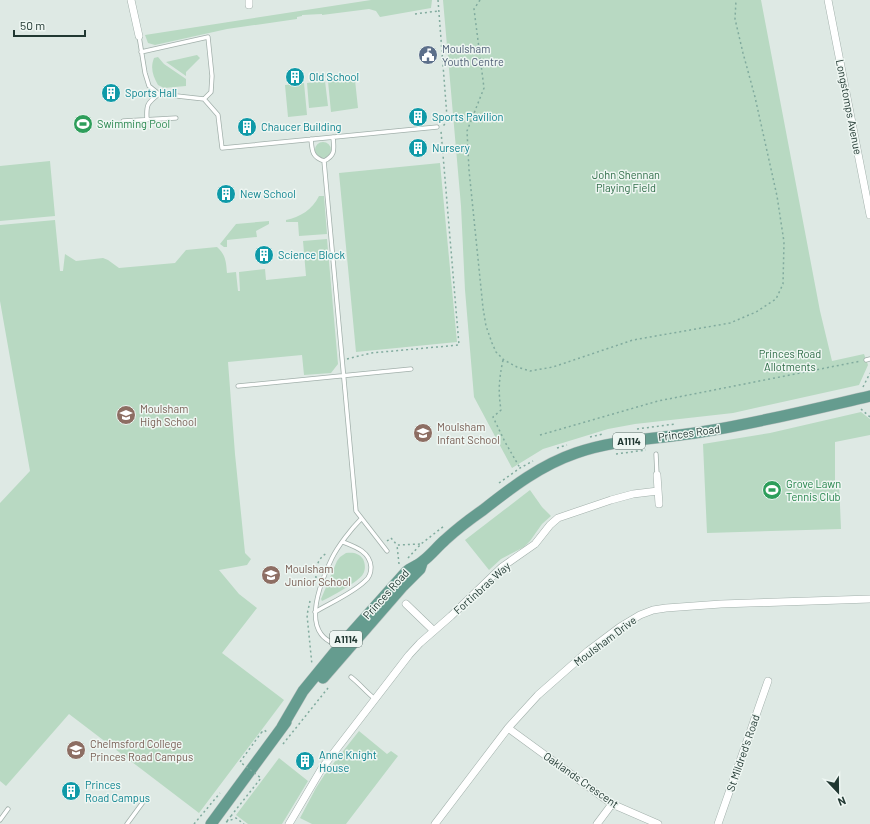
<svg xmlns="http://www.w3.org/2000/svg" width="870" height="824" viewBox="0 0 870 824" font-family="Barlow,sans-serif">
	<rect width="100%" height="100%" fill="#dee9e4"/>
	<path fill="#b8d9c2" d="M 371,0 L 432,0 L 431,8 L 380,17 L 376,11 L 369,9 L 322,15 L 322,14 L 302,15 L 302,16 L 297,17 L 297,19 L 227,29 L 155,45 L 148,43 L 145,35 Z
		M 443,0 L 761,0 L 820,311 L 832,361 L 864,354 L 868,365 L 859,385 L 733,413 L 635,424 L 608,429 L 543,449 L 512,468 L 474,397 L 465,290 L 461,206 Z
		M 197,55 L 200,58 L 186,72 L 186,76 L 166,62 Z
		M 158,57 L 164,64 L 186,79 L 186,86 L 164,88 L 158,85 C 153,76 150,68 154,58 Z
		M 354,79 L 355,80 L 358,108 L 331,112 L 328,81 Z
		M 325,81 L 328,106 L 309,108 L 307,83 Z
		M 304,83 L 307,115 L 288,117 L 285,85 Z
		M315 150a8 8 0 1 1 16 0a8 8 0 1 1-16 0Z
		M 50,161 L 55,216 L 0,221 L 0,166 Z
		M 440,163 L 457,342 L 356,352 L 339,173 Z
		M 319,196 L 324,196 L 327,234 L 299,236 L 298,222 L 286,222 L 286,220 C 300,217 312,210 319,196 Z
		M 55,220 L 60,271 L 63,271 L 65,254 L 76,261 L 103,258 L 108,260 L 119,268 L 175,263 L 186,250 L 217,247 C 226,255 226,262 227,273 L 236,272 L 238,291 L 240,291 L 239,272 L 265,269 L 266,280 L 306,276 L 303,241 L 327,239 L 338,364 L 331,373 L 304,375 L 302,355 L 228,362 L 235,454 L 245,553 L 251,559 L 247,565 L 219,570 L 239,594 L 257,608 L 222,653 L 284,700 L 199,813 L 69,714 L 6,786 L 0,781 L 0,503 L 30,471 L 0,301 L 0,225 Z
		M 269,221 L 269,224 L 256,231 L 257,237 L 227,240 L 227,247 L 224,247 L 220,244 L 236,224 Z
		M 861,412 L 870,419 L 870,435 L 835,442 L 835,481 L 839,482 L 841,529 L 707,533 L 703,444 L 770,433 Z
		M 530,490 L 542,507 L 551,516 L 542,524 L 530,541 L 524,547 L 501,559 L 489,570 L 465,540 Z
		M 346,553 C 353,552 359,553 363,559 C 365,563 366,569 363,574 C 360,581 329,598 322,601 L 321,599 L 337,561 L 340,557 Z
		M 359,731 L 387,754 L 391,751 L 398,756 L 346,824 L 312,824 L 300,818 L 316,788 L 325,774 Z
		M 279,758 L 308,781 L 282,824 L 248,824 L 236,815 Z"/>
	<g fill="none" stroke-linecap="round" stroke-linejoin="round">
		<g stroke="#a2b0ab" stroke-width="5">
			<path id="lane" d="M 139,36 L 145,73 L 149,86 L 159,94 L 204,99 L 218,115 L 222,148 L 437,127
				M 141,52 L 208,37 L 212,76 L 211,92 L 204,99
				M 147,120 C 146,105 147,103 159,94
				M 123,121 L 176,118
				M 311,139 C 312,151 312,157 324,161 C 336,155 334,149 333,137
				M 324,161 L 356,511 L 387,551
				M 866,360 L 870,359
				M 238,386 L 411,369
				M 656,454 L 657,475
				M 315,612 C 330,603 353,593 365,581 C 369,578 371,573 371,567 C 370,552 356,547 343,542
				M 338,646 C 332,643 325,640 321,634 C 307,615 323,577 332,558 C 338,546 351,529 361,519
				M 351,677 C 360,684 366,692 375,699
				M 0,820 L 8,809
				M 127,824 L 146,798"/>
		</g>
		<g stroke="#a2b0ab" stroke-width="8">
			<path id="street" d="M 131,0 L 139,36
				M 828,0 L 870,215
				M 249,5 L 249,0
				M 657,475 L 659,504
				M 406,604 L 433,630
				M 508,728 L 612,804 L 658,824
				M 289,824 L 322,768 L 409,655 L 420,643 L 451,616 L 502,567 L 535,544 L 550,525 L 558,518 L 611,500 L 633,494 L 658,491
				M 435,824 L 508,728 L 538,695 L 588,651 L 620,627 L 640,615 L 653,610 L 666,608 L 721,604 L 870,599
				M 597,824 L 612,804
				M 718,824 L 768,681"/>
		</g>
		<g stroke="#bcc3c2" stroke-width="12">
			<path id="primary" d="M 323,678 L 403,586 L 420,569 L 422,563
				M 282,727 L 303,691 L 339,647 L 406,572 C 411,567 418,566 423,561 C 431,555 437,547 445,540 C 457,529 470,519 483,510 C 512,487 541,465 576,453 C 616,439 659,439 701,432 C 758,423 814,409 870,396
				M 211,824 L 286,722"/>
		</g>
		<path stroke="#81ab9e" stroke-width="1.5" stroke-dasharray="2 3" stroke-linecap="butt" d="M 438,0 L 447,117 L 446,123 L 443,126
			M 480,0 L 474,9 L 484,88 L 467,131 L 469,170 L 483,308 L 486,326 L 492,343 L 496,352 L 504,360 L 517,367 L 530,371 L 553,367 L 633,340 L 730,323 L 756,312 L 776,299 L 783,284 L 784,242 L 777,196 L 755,97 L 743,53 L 735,19 L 736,0
			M 415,14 L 438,11
			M 347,359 L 371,353 L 459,345 L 441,131
			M 503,360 C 499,379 498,391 501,410 L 493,417 L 505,442 L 520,468
			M 863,387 L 870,373
			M 861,409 L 870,417
			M 637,429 L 675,424
			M 540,435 L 658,401 L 861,361
			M 590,437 L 603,434
			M 557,448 L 567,445
			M 616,454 L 646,450
			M 499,483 L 520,468 L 533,461
			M 387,541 L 391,538 L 397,545
			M 408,558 L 421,544 L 444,526
			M 399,564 L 397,545 L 421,544
			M 316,578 C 315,568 318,558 327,553
			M 310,601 L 307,615 L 312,665
			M 261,733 L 264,730 L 267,732
			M 283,744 L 328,688
			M 227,821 L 231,816
			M 226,822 L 236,818 L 244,824
			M 194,824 L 220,793"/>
		<use href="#lane" stroke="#fff" stroke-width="3.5"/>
		<use href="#street" stroke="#fff" stroke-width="7"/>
		<use href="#primary" stroke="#659c8f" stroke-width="11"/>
		<path stroke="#81ab9e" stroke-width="1.5" stroke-dasharray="2 3" stroke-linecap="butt" d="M 231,816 L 261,778 L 240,762 L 261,733"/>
	</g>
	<defs>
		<g id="civic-disc" transform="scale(1)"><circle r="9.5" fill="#5c6f8a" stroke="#eef6f2"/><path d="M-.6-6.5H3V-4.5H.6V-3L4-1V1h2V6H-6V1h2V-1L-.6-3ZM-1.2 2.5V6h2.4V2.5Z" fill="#fff"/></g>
		<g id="building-disc" transform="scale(1)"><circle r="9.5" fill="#0f9aa8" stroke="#eef6f2"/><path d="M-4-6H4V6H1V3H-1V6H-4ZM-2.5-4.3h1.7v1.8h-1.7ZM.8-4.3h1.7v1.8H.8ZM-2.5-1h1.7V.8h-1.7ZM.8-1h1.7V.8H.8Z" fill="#fff"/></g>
		<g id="stadium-disc" transform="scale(1)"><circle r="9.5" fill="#2e9e5b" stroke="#eef6f2"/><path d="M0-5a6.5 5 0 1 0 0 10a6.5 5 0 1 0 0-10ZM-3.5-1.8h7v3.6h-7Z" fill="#fff"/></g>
		<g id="school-disc" transform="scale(1)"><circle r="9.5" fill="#8d6e63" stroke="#eef6f2"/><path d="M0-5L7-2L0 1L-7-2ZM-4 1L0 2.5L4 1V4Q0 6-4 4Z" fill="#fff"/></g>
		<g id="university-disc" transform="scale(1)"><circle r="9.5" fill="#8d6e63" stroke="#eef6f2"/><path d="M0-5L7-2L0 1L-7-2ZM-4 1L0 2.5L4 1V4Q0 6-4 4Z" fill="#fff"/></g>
	</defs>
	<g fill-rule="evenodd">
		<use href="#civic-disc" x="428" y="55"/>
		<use href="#building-disc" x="295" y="77"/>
		<use href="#building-disc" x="111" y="93"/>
		<use href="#building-disc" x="418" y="117"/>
		<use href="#stadium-disc" x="83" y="124"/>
		<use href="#building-disc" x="247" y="127"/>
		<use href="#building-disc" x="418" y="148"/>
		<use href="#building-disc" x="226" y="194"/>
		<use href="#building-disc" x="264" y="255"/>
		<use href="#school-disc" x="126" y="415"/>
		<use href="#school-disc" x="423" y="433"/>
		<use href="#stadium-disc" x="772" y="490"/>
		<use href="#school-disc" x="271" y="575"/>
		<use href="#university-disc" x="76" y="750"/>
		<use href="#building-disc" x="305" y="761"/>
		<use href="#building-disc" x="71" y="791"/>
	</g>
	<g text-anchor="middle" stroke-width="3" stroke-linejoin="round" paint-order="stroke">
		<g fill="#eef6f2" stroke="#5e716c" stroke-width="1">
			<rect x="613" y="433" width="32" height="16" rx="3"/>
			<rect x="330" y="631" width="32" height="16" rx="3"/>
		</g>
		<g font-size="10" font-weight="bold" fill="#213832">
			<text x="629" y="445">A1114</text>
			<text x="346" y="643">A1114</text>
		</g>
		<g font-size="11" fill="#4e5e75" stroke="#eef6f2" text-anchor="start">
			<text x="442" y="53">Moulsham<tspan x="442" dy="13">Youth Centre</tspan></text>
		</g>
		<g font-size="11" fill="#0d838f" stroke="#eef6f2" text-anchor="start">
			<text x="309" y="81">Old School</text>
			<text x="125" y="97">Sports Hall</text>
			<text x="432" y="121">Sports Pavilion</text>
			<text x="261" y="131">Chaucer Building</text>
			<text x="432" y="152">Nursery</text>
			<text x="240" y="198">New School</text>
			<text x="278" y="259">Science Block</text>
			<text x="319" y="759">Anne Knight<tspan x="319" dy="13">House</tspan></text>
			<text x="85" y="789">Princes<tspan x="85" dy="13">Road Campus</tspan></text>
		</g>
		<g font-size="11" fill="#213832" stroke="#eef6f2">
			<text transform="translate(849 107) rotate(79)" y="4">Longstomps Avenue</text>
			<text transform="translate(689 433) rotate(-8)" y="4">Princes Road</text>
			<text transform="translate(482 588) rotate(-42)" y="4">Fortinbras Way</text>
			<text transform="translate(386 594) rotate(-48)" y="4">Princes Road</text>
			<text transform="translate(605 641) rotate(-37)" y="4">Moulsham Drive</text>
			<text transform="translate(743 753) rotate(-71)" y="4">St Mildred's Road</text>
			<text transform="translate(581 780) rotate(35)" y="4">Oaklands Crescent</text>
		</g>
		<g font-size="11" fill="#27864d" stroke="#eef6f2" text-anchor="start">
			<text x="97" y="128">Swimming Pool</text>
			<text x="786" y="488">Grove Lawn<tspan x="786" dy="13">Tennis Club</tspan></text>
		</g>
		<g font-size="11" fill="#2e6c47" stroke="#eef6f2">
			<text x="626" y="179">John Shennan<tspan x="626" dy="13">Playing Field</tspan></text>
			<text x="790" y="358">Princes Road<tspan x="790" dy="13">Allotments</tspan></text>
		</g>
		<g font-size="11" fill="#785e54" stroke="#eef6f2" text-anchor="start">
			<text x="140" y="413">Moulsham<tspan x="140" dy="13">High School</tspan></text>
			<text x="437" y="431">Moulsham<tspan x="437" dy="13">Infant School</tspan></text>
			<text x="285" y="573">Moulsham<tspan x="285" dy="13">Junior School</tspan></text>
			<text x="90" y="748">Chelmsford College<tspan x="90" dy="13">Princes Road Campus</tspan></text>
		</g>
	</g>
	<g transform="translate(838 792) rotate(158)" stroke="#eef6f2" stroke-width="3" paint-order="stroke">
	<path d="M0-3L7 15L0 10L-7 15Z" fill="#213832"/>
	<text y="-6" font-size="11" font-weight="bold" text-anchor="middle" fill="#213832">N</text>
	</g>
	<path d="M14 30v6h71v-6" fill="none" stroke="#213832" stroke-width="2"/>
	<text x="20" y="30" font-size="12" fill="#213832" stroke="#eef6f2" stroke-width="3" paint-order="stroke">50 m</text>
</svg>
